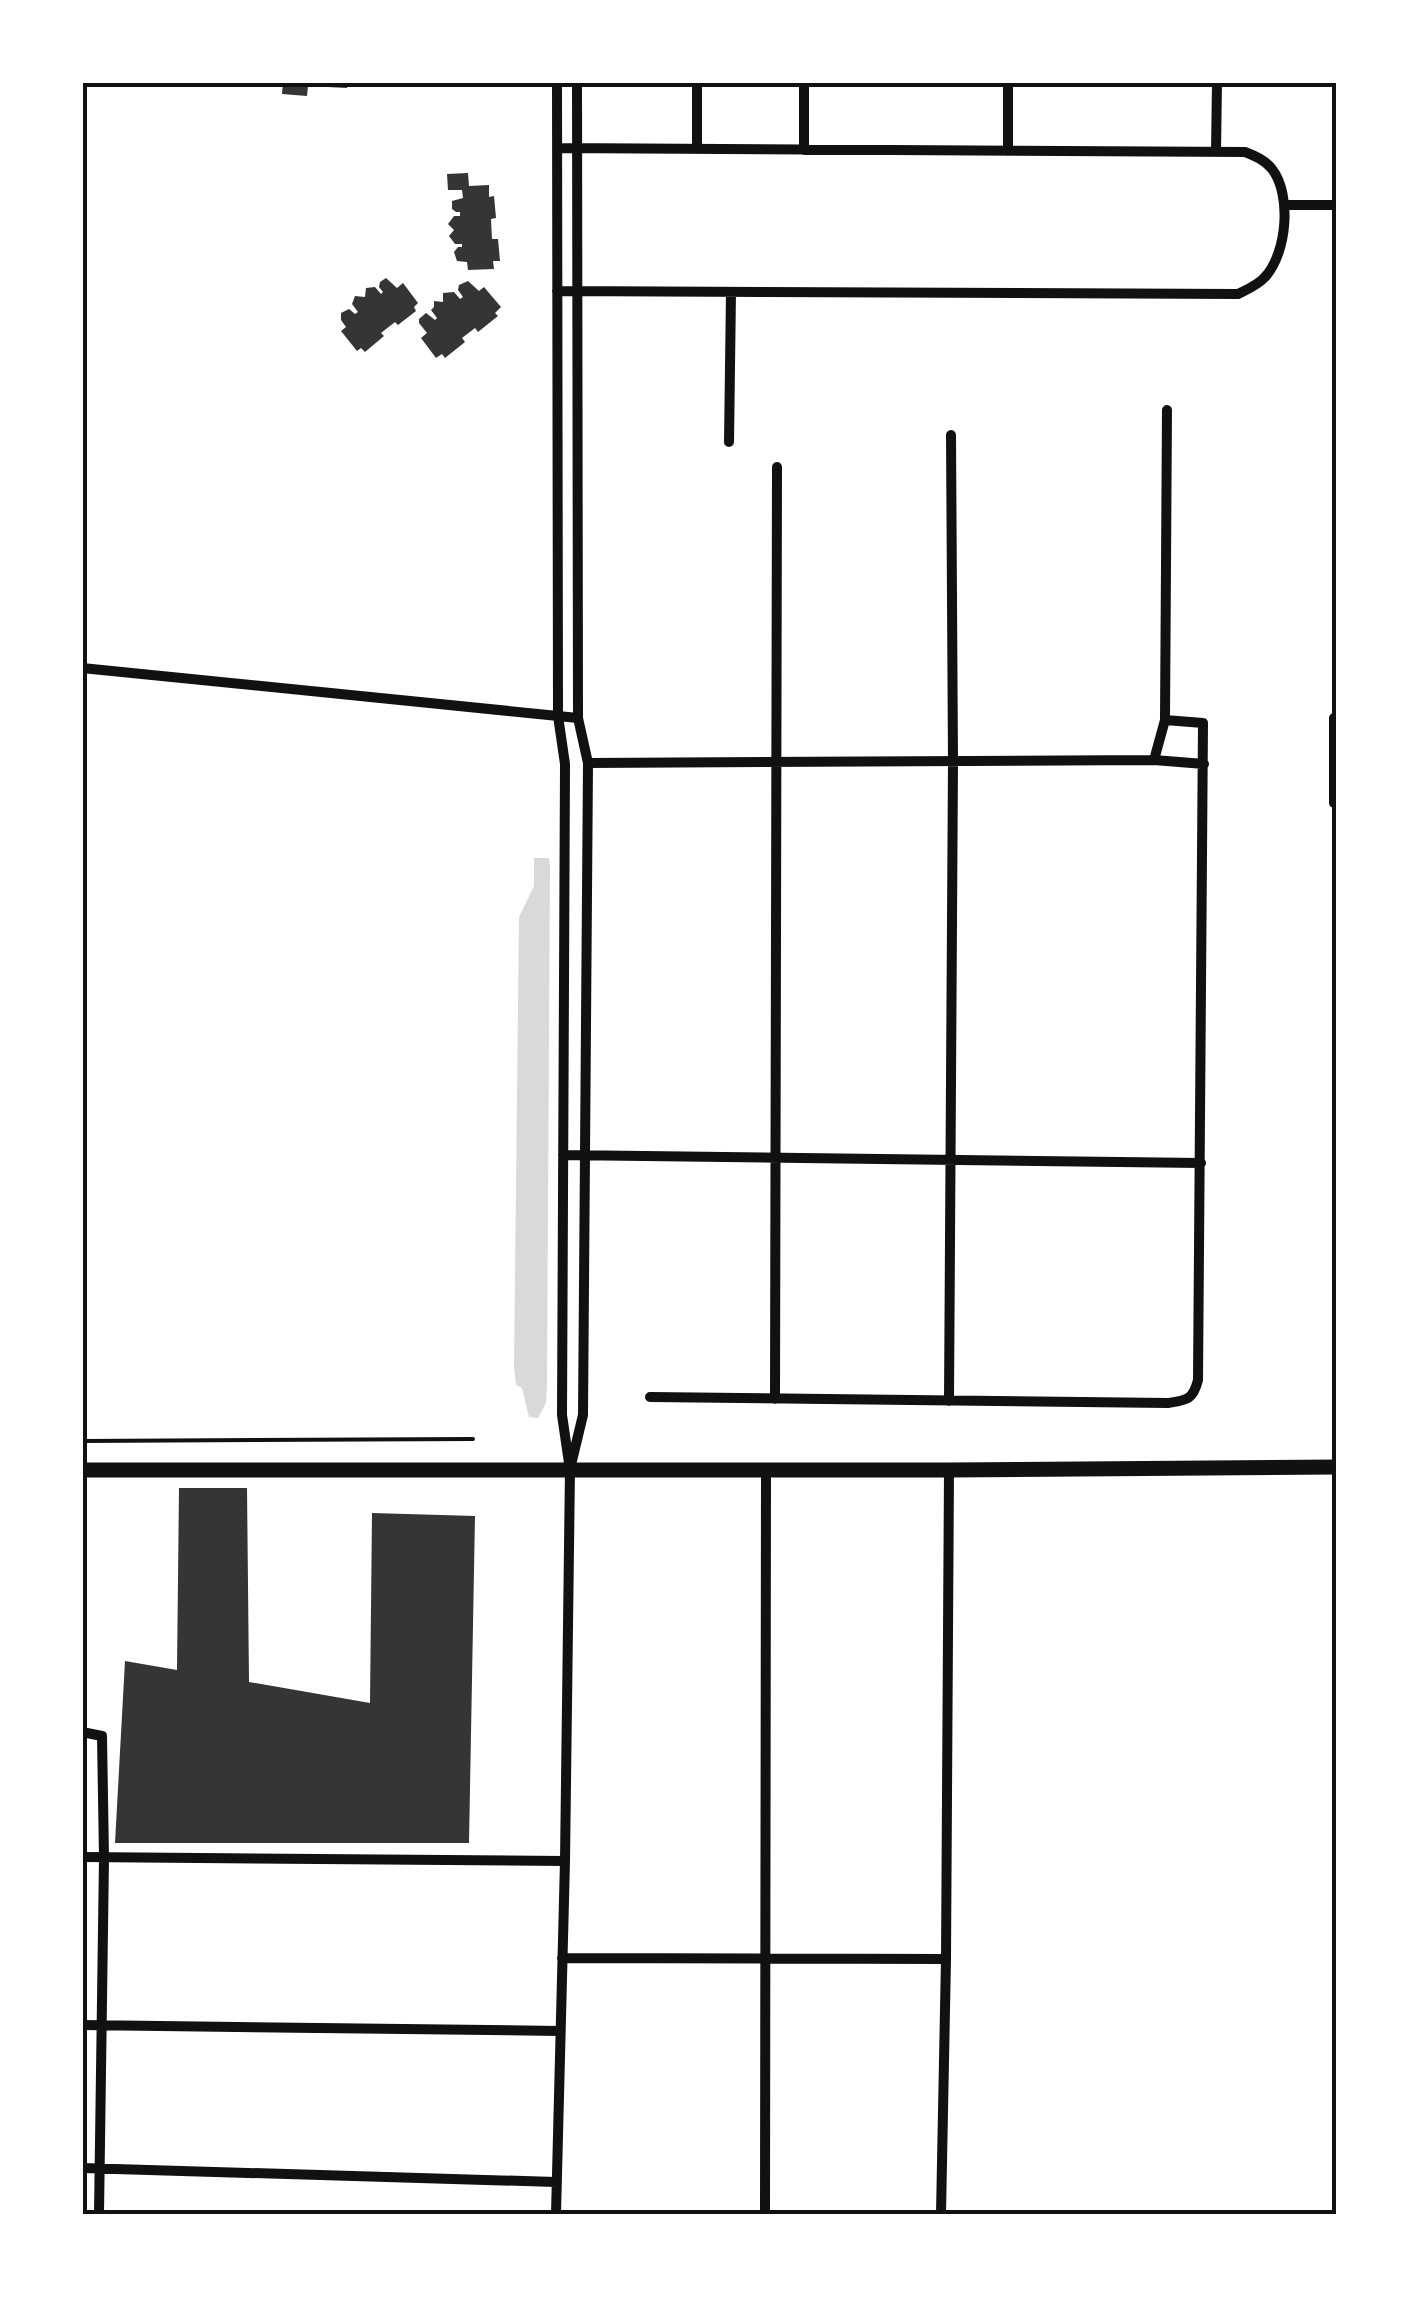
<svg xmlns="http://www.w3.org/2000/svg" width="1419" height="2297" viewBox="0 0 1419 2297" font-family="Bitter,serif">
	<rect width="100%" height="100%" fill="#fff"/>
	<path fill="#d9d9d9" d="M 534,858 L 549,858 L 550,866 L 547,1384 L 546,1403 L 538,1418 L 529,1417 L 522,1388 L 516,1385 L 514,1366 L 519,917 L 534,886 Z"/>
	<path fill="#353535" d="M 283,82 L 348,82 L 347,88 L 308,86 L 307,96 L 282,94 Z
		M 468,173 L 469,186 L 489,185 L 489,197 L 494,196 L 496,218 L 491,219 L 492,239 L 498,239 L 500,261 L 493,261 L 494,269 L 468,270 L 467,262 L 457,261 L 454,252 L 458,247 L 462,247 L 462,244 L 455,244 L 449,236 L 454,230 L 448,224 L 454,216 L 460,216 L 460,212 L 456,212 L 452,209 L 452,201 L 463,198 L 462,190 L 448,190 L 447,174 Z
		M 386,278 L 397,288 L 403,283 L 418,303 L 414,307 L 416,311 L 398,325 L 395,322 L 381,333 L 384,336 L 365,352 L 361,348 L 357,351 L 341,331 L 346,327 L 341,320 L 341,313 L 349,309 L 355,314 L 358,312 L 352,304 L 355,296 L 365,297 L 366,288 L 375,287 L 381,294 L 383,292 L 379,287 L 380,282 Z
		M 468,281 L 479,291 L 484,287 L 501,307 L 495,313 L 498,316 L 478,332 L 475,328 L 462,338 L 465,342 L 445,358 L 442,354 L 436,358 L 421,338 L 427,333 L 419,323 L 419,319 L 426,313 L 435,320 L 437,318 L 431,310 L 434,307 L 434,301 L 443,302 L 443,293 L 454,292 L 460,299 L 463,297 L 458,290 L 459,285 Z
		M 179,1488 L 247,1488 L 249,1682 L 370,1703 L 372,1513 L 475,1516 L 469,1843 L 115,1843 L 125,1661 L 177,1670 Z"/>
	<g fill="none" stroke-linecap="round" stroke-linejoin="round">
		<path stroke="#111" stroke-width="4" d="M 82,1441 L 473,1439"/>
		<path stroke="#111" stroke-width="10" d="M 557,82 L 558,716 L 565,764 L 562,1415 L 569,1463
			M 697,82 L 697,149
			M 804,82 L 804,150
			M 1008,82 L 1008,151
			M 1216,152 L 1217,82
			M 1284,205 L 1336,205
			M 557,291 L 1238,294 C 1248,289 1258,285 1265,277 C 1287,253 1292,195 1272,169 C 1265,160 1255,156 1245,152 L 557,148
			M 729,442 L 731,292
			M 82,668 L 578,718
			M 1334,718 L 1334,803 L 1336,803
			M 1154,760 L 1165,720
			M 588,763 L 1154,760 L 1204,764
			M 563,1155 L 1201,1163
			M 650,1397 L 1168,1403 C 1187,1400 1193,1400 1198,1380 L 1203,723 L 1165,720 L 1167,410
			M 775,1399 L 777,467
			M 949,1401 L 953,762 L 951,435
			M 82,1732 L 102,1736 L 104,1858 L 99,2214
			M 82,1857 L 565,1861
			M 562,1958 L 946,1959
			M 82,2025 L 560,2031
			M 82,2168 L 556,2182
			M 556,2214 L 565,1861 L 570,1469 L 583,1415 L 588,763 L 578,718 L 577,82
			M 765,2214 L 766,1470
			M 941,2214 L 946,1959 L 949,1470"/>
		<path stroke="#111" stroke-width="15" d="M 82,1470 L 949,1470 L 1336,1467"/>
	</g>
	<rect width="1419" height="2297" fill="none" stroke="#ffffff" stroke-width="170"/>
	<rect x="85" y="85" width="1249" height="2127" fill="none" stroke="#111" stroke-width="4"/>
</svg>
